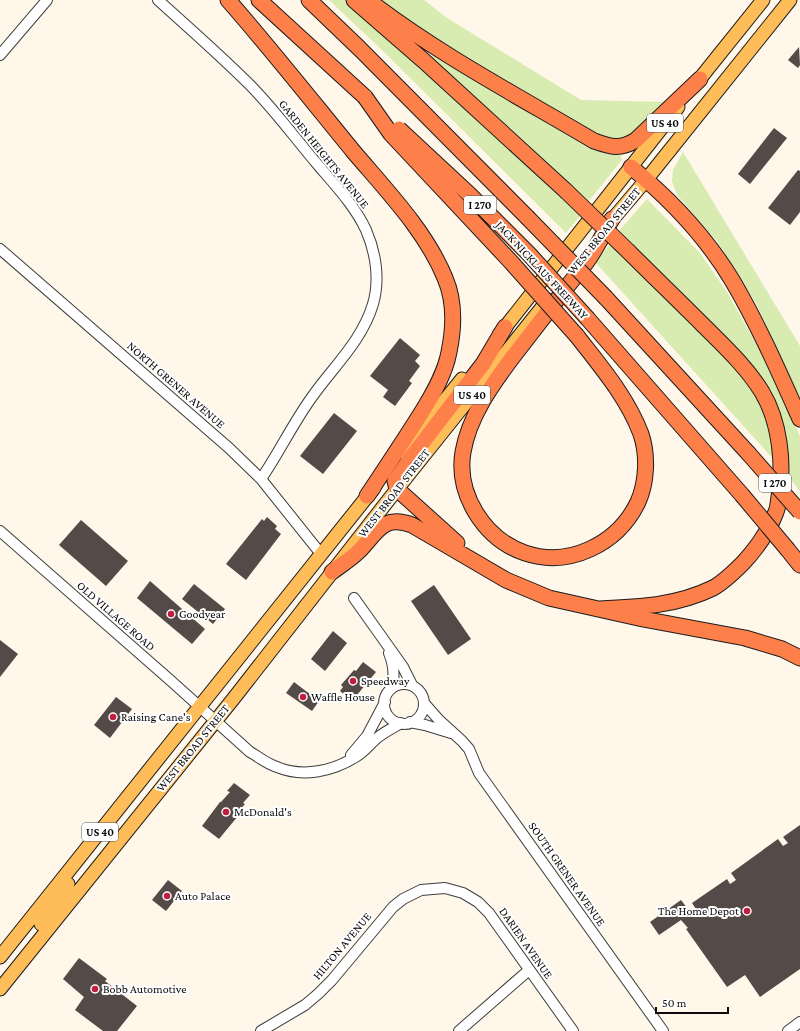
<svg xmlns="http://www.w3.org/2000/svg" width="800" height="1031" viewBox="0 0 800 1031" font-family="'Crimson Pro',serif">
	<rect width="100%" height="100%" fill="#fff7e9"/>
	<path fill="#d8ebb1" d="M 329,0 L 348,0 L 428,70 L 580,216 L 566,233 L 386,54 Z
		M 382,0 L 424,0 L 447,18 L 581,100 L 667,102 L 637,132 L 619,139 L 598,136 L 417,27 Z
		M 434,53 L 604,151 L 621,155 L 622,160 L 588,202 L 431,58 Z
		M 683,152 L 800,346 L 800,401 L 758,307 L 736,270 L 717,241 L 677,195 L 672,181 L 673,170 Z
		M 647,199 L 700,253 L 727,292 L 763,356 L 800,436 L 800,491 L 788,476 L 788,448 L 781,418 L 768,389 L 757,371 L 733,344 L 619,231 Z
		M 610,244 L 730,358 L 751,385 L 767,413 L 776,462 L 595,262 Z"/>
	<path fill="#544a47" d="M 799,47 L 800,65 L 798,68 L 788,60 Z
		M 774,128 L 787,138 L 750,184 L 738,174 Z
		M 798,170 L 800,171 L 800,212 L 790,225 L 768,208 Z
		M 400,338 L 420,355 L 415,361 L 420,366 L 409,381 L 412,383 L 395,406 L 383,397 L 388,390 L 370,376 Z
		M 334,413 L 357,431 L 323,474 L 300,456 Z
		M 267,517 L 277,526 L 275,529 L 281,534 L 246,580 L 226,564 L 262,519 L 264,521 Z
		M 81,520 L 128,561 L 106,586 L 59,545 Z
		M 150,581 L 205,629 L 192,644 L 137,598 Z
		M 194,584 L 225,609 L 213,624 L 182,599 Z
		M 434,585 L 471,639 L 448,655 L 411,601 Z
		M 333,631 L 347,643 L 325,671 L 311,659 Z
		M 0,640 L 18,654 L 0,677 Z
		M 363,662 L 376,672 L 352,701 L 340,691 L 343,687 L 341,685 L 354,670 L 356,671 Z
		M 294,682 L 319,701 L 312,711 L 286,693 Z
		M 116,697 L 132,709 L 110,738 L 94,725 Z
		M 234,783 L 250,795 L 243,803 L 245,804 L 236,814 L 238,816 L 219,839 L 202,826 L 220,802 L 221,802 L 230,792 L 227,791 Z
		M 800,825 L 800,969 L 760,997 L 745,975 L 727,987 L 686,929 L 688,928 L 681,920 L 659,935 L 650,922 L 681,900 L 691,913 L 696,909 L 692,903 L 727,879 L 730,884 L 736,880 L 731,873 L 778,839 L 783,846 L 788,843 L 783,837 Z
		M 168,880 L 182,891 L 166,911 L 152,900 Z
		M 79,958 L 107,979 L 105,981 L 137,1006 L 117,1031 L 103,1031 L 75,1010 L 84,997 L 63,979 Z"/>
	<g fill="none" stroke-linecap="round" stroke-linejoin="round">
		<g stroke="#3e3e3e" stroke-width="12">
			<path id="minor" d="M 158,0 C 189,28 220,55 249,84 C 274,109 295,138 318,165 C 335,185 355,206 366,230 C 376,253 380,280 373,304 C 362,341 333,367 312,397 C 293,423 279,453 261,479
				M 0,55 L 47,0
				M 0,249 L 229,448 L 261,479 L 321,554
				M 0,531 L 170,680 L 250,752 C 259,757 267,764 277,767 C 303,778 334,771 357,756 C 365,751 370,744 377,738 C 384,732 393,728 401,723
				M 354,598 L 403,667 L 412,685
				M 389,653 C 394,665 395,675 392,688
				M384 704a20 20 0 1 1 40 0a20 20 0 1 1-40 0Z
				M 424,703 L 439,720 L 462,741 L 469,749 L 479,773 L 663,1031
				M 410,722 L 425,725 L 451,733
				M 351,755 L 367,736 L 385,702
				M 261,1031 L 305,1005 L 318,994 L 332,980 L 393,907 L 403,899 L 421,890 L 445,888 L 463,893 L 478,902 L 489,913 L 573,1031
				M 459,1031 L 529,970
				M 788,1031 L 800,1022"/>
		</g>
		<g stroke="#1c1c1c" stroke-width="15">
			<path id="major" d="M 694,86 L 763,0
				M 606,227 L 646,180 L 790,0
				M 499,335 L 678,107
				M 403,452 L 462,379
				M 41,924 L 68,884
				M 0,957 L 374,488
				M 0,989 L 234,698 L 397,489 L 548,300"/>
		</g>
		<g stroke="#1c1c1c" stroke-width="17">
			<path id="highway" d="M 228,0 C 271,49 312,101 353,151 C 386,190 426,231 445,278 C 455,301 454,328 449,352 C 445,374 432,396 420,415 C 403,442 385,469 367,496
				M 259,0 L 365,97
				M 309,0 L 359,48 L 527,217
				M 354,0 L 424,61 L 566,191
				M 368,0 C 438,54 518,96 594,141 C 611,147 620,150 636,140 L 700,79
				M 631,167 C 670,199 706,237 732,280 C 758,324 779,372 800,419
				M 606,298 L 749,454
				M 588,319 L 742,495
				M 577,336 C 601,367 627,397 641,434 C 648,455 647,482 638,502 C 618,544 569,568 525,553 C 484,539 456,494 463,452 C 469,417 491,386 512,358 C 529,336 546,314 563,292 C 572,280 582,269 590,257 C 598,245 605,231 612,219
				M 457,543 L 397,489 L 395,481 L 410,459 L 483,364 L 505,327
				M 788,550 L 800,565
				M 332,572 C 341,565 351,559 359,551 C 377,533 382,514 412,525 L 506,580 L 549,598 L 643,619 L 745,638 L 782,649 L 800,658
				M 598,609 C 639,607 676,606 713,588 C 724,582 735,571 743,563 C 757,548 769,531 776,512 C 778,508 778,502 779,497 C 784,463 780,422 762,392 C 746,366 723,345 702,324 C 678,300 653,276 629,252"/>
		</g>
		<use href="#minor" stroke="#fff" stroke-width="10"/>
		<use href="#major" stroke="#ffbd59" stroke-width="13"/>
		<use href="#highway" stroke="#fd7f49" stroke-width="15"/>
		<g stroke="#1c1c1c" stroke-width="17" stroke-linecap="butt">
			<path id="highway-bridge" d="M 365,97 L 391,134 L 511,262 L 577,336
				M 399,129 L 470,195 L 529,254 L 588,319
				M 566,191 L 629,252
				M 527,217 L 606,298
				M 749,454 L 800,512
				M 742,495 L 788,550"/>
		</g>
		<use href="#highway-bridge" stroke="#fd7f49" stroke-width="15"/>
	</g>
	<g fill="#c21c3e" stroke="#fff" stroke-width="1.5">
		<circle cx="171" cy="614" r="4"/>
		<circle cx="353" cy="681" r="4"/>
		<circle cx="303" cy="697" r="4"/>
		<circle cx="113" cy="717" r="4"/>
		<circle cx="226" cy="812" r="4"/>
		<circle cx="167" cy="896" r="4"/>
		<circle cx="747" cy="911" r="4"/>
		<circle cx="95" cy="989" r="4"/>
	</g>
	<g text-anchor="middle" stroke-width="4" stroke-linejoin="round" paint-order="stroke">
		<g fill="#fff" stroke="#545454" stroke-width="1">
			<rect x="647" y="114" width="36" height="18" rx="3"/>
			<rect x="464" y="196" width="32" height="18" rx="3"/>
			<rect x="454" y="386" width="36" height="18" rx="3"/>
			<rect x="759" y="474" width="32" height="18" rx="3"/>
			<rect x="82" y="823" width="36" height="18" rx="3"/>
		</g>
		<g font-size="11" font-weight="bold" fill="#0b0b0b">
			<text x="665" y="127">US 40</text>
			<text x="480" y="209">I 270</text>
			<text x="472" y="399">US 40</text>
			<text x="775" y="487">I 270</text>
			<text x="100" y="836">US 40</text>
		</g>
		<g font-size="12" fill="#0b0b0b" stroke="#fff">
			<text transform="translate(324 154) rotate(51)" y="4">GARDEN HEIGHTS AVENUE</text>
			<text transform="translate(604 231) rotate(-51)" y="4">WEST BROAD STREET</text>
			<text transform="translate(542 270) rotate(47)" y="4">JACK NICKLAUS FREEWAY</text>
			<text transform="translate(176 385) rotate(41)" y="4">NORTH GRENER AVENUE</text>
			<text transform="translate(394 493) rotate(-52)" y="4">WEST BROAD STREET</text>
			<text transform="translate(116 616) rotate(41)" y="4">OLD VILLAGE ROAD</text>
			<text transform="translate(193 748) rotate(-51)" y="4">WEST BROAD STREET</text>
			<text transform="translate(567 874) rotate(55)" y="4">SOUTH GRENER AVENUE</text>
			<text transform="translate(526 943) rotate(55)" y="4">DARIEN AVENUE</text>
			<text transform="translate(342 946) rotate(-50)" y="4">HILTON AVENUE</text>
		</g>
		<g font-size="12" fill="#0b0b0b" stroke="#fff" text-anchor="start">
			<text x="179" y="618">Goodyear</text>
			<text x="361" y="685">Speedway</text>
			<text x="311" y="701">Waffle House</text>
			<text x="121" y="721">Raising Cane's</text>
			<text x="234" y="816">McDonald's</text>
			<text x="175" y="900">Auto Palace</text>
			<text x="739" y="915" text-anchor="end">The Home Depot</text>
			<text x="103" y="993">Bobb Automotive</text>
		</g>
	</g>
	<path d="M656 1007v6h72v-6" fill="none" stroke="#0b0b0b" stroke-width="2"/>
	<text x="662" y="1007" font-size="12" fill="#0b0b0b" stroke="#ffffff" stroke-width="3" paint-order="stroke">50 m</text>
</svg>
